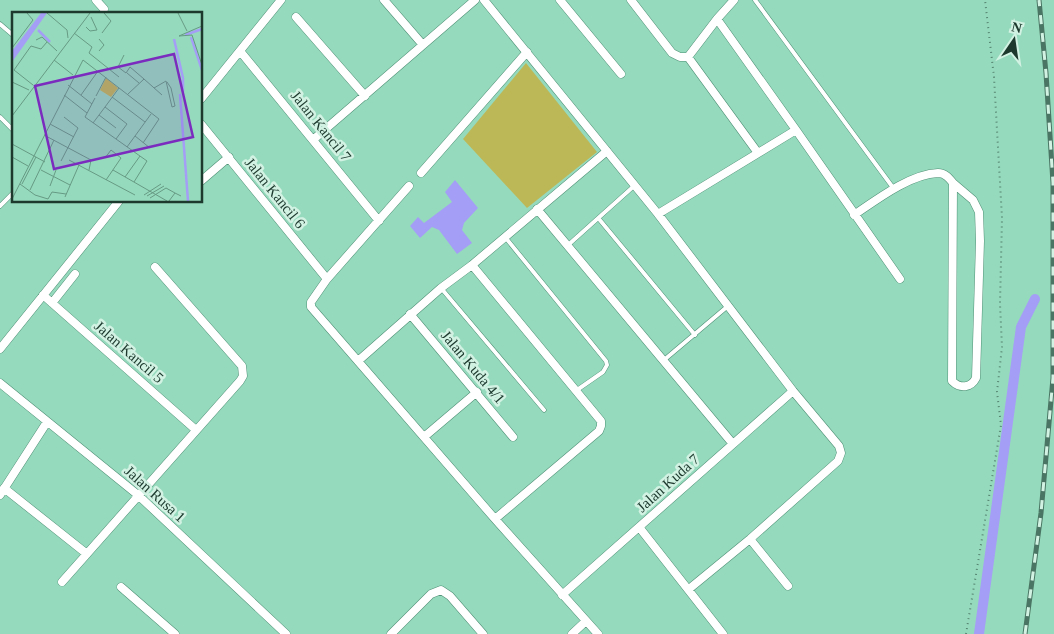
<svg xmlns="http://www.w3.org/2000/svg" width="1054" height="634" viewBox="0 0 1054 634" font-family="'Times New Roman',serif">
	<rect width="100%" height="100%" fill="#96dabd"/>
	<path fill="#bdb857" d="M 526,63 L 597,152 L 527,208 L 463,139 Z"/>
	<path fill="#a49ef6" d="M 455,180 L 478,208 L 464,223 L 462,230 L 472,243 L 457,254 L 439,230 L 432,227 L 420,238 L 410,226 L 418,217 L 424,223 L 452,202 L 445,192 Z"/>
	<g fill="none" stroke-linecap="round" stroke-linejoin="round">
		<path stroke="#a49ef6" stroke-width="10" d="M 979,634 L 1021,327 L 1035,299"/>
		<g stroke="#4f9177" stroke-width="5">
			<path id="service" d="M 755,0 L 894,189
				M 0,24 L 14,36
				M 0,117 L 14,131
				M 0,206 L 14,192
				M 599,219 L 695,335
				M 505,237 L 606,361 L 607,365 L 603,372 L 577,390
				M 567,246 L 634,186
				M 441,288 L 544,410
				M 664,360 L 728,306"/>
		</g>
		<g stroke="#4f9177" stroke-width="9">
			<path id="minor" d="M 96,0 L 104,9
				M 384,0 L 423,45
				M 484,0 L 658,214 L 793,391 L 839,446 L 841,453 L 838,461 L 750,539 L 689,589
				M 560,0 L 621,74
				M 631,0 L 672,53 L 680,57 L 688,57 L 717,19 L 796,130 L 658,214
				M 296,17 L 365,96
				M 717,19 L 734,0
				M 240,51 L 379,221
				M 688,57 L 758,153
				M 201,99 L 281,0
				M 201,124 L 327,279
				M 796,130 L 900,279
				M 314,139 L 475,0
				M 421,173 L 527,52
				M 201,181 L 229,157
				M 409,186 L 327,279 L 311,302 L 311,307 L 495,519 L 598,634
				M 537,209 L 733,444
				M 854,215 C 876,200 910,174 938,173 C 945,173 949,178 953,183 L 952,381 C 960,389 971,388 976,378 L 980,241 L 979,212 L 973,200 L 953,183
				M 43,295 L 196,430
				M 52,303 L 75,274
				M 410,314 L 513,437
				M 0,349 L 119,201
				M 358,361 L 441,288 L 472,265
				M 0,383 L 138,495 L 286,634
				M 424,437 L 477,392
				M 4,488 L 87,554
				M 0,495 L 47,422
				M 495,519 L 599,431 L 601,426 L 601,421 L 472,265 L 607,151
				M 639,527 L 723,634
				M 750,539 L 788,586
				M 62,582 L 240,381 L 243,376 L 242,366 L 155,267
				M 121,587 L 175,634
				M 562,595 L 793,391
				M 391,634 L 431,594 L 441,590 L 450,596 L 483,634
				M 572,634 L 586,621"/>
		</g>
		<path stroke="#548370" stroke-width="2" stroke-dasharray="1 4" stroke-linecap="butt" d="M 966,634 L 1001,425 L 997,392 L 1002,347 L 1000,304 L 1002,218 L 994,77 L 985,0"/>
		<use href="#service" stroke="#fff" stroke-width="4"/>
		<use href="#minor" stroke="#fff" stroke-width="8"/>
		<g stroke="#4a7564" stroke-width="5">
			<path id="rail" d="M 1025,634 L 1041,513 L 1053,378 L 1053,183 L 1046,73 L 1039,0"/>
		</g>
		<use href="#rail" stroke="#d2f2e3" stroke-width="3" stroke-dasharray="9" stroke-linecap="butt"/>
	</g>
	<g text-anchor="middle" stroke-width="5" stroke-linejoin="round" paint-order="stroke">
		<g font-size="15" fill="#1d392e" stroke="#d2f2e3">
			<text transform="translate(321 126) rotate(51)" y="5">Jalan Kancil 7</text>
			<text transform="translate(275 193) rotate(51)" y="5">Jalan Kancil 6</text>
			<text transform="translate(129 352) rotate(41)" y="5">Jalan Kancil 5</text>
			<text transform="translate(473 367) rotate(50)" y="5">Jalan Kuda 4/1</text>
			<text transform="translate(668 483) rotate(-42)" y="5">Jalan Kuda 7</text>
			<text transform="translate(155 494) rotate(42)" y="5">Jalan Rusa 1</text>
		</g>
	</g>
	<g transform="translate(12 12)">
		<rect width="190" height="190" fill="#96dabd"/>
		<path d="M 94,66 L 106,76 L 99,85 L 88,78 Z" fill="#bdb857"/>
		<path d="M 29,1 L 35,1 L 0,50 L 0,39 Z" fill="#a49ef6"/>
		<path fill="none" stroke="#a49ef6" stroke-width="2.5" d="M 26,18 L 38,30M 173,23 L 190,17M 179,25 L 190,58M 162,27 L 171,66 L 171,80M 168,82 L 176,189"/>
		<path fill="none" stroke="#669a84" stroke-width="1" d="M 35,1 L 55,18 L 56,26M 166,1 L 175,19M 190,14 L 167,24 L 180,23 L 190,53M 74,15 L 78,19 L 85,18 L 79,5M 62,21 L 80,35 L 77,41 L 107,65M 90,21 L 99,9 L 92,1M 24,28 L 30,25 L 45,39M 0,36 L 21,8 L 15,1M 87,39 L 92,33 L 87,27M 112,43 L 106,55 L 114,61 L 118,55 L 132,67 L 116,82M 42,48 L 61,63M 115,61 L 127,71M 132,67 L 150,83M 0,70 L 17,78M 155,70 L 159,76 L 163,94 L 160,95M 21,73 L 2,58 L 19,34 L 29,37 L 35,30M 56,73 L 80,92M 142,76 L 154,69 L 160,95M 52,83 L 75,101M 69,83 L 86,59M 84,84 L 94,65M 100,85 L 133,110M 83,86 L 73,105 L 135,149 L 122,170M 87,103 L 104,116M 0,104 L 78,1M 81,111 L 93,95M 38,112 L 62,125M 32,123 L 79,148 L 77,158M 123,124 L 138,136M 104,127 L 115,112 L 93,95 L 107,76M 0,132 L 33,150M 115,135 L 139,102M 0,145 L 16,154M 93,146 L 99,138 L 109,146 L 94,168M 57,148 L 123,183M 49,149 L 66,116 L 52,105M 29,158 L 58,173M 101,158 L 155,189M 113,165 L 128,144M 8,172 L 23,183 L 36,187M 10,172 L 24,145M 38,174 L 44,158M 18,178 L 42,128M 132,183 L 149,172M 135,184 L 152,174M 53,185 L 67,153M 138,186 L 154,176 L 163,181M 0,187 L 71,48 L 147,107 L 131,131M 36,187 L 40,180 L 54,182M 157,189 L 163,181 L 169,184"/>
		<path fill="#7b2cbf" fill-opacity="0.15" stroke="#7b2cbf" stroke-width="2.5" d="M 162,42 L 181,125 L 42,157 L 23,74 Z"/>
		<rect width="190" height="190" fill="none" stroke="#1d392e" stroke-width="2.5"/>
	</g>
	<g transform="translate(1014 40) rotate(13)" stroke="#d2f2e3" stroke-width="4" paint-order="stroke">
	<path d="M0-4L9 19L0 12L-9 19Z" fill="#1d392e"/>
	<text y="-8" font-size="14" font-weight="bold" text-anchor="middle" fill="#1d392e">N</text>
	</g>
</svg>
